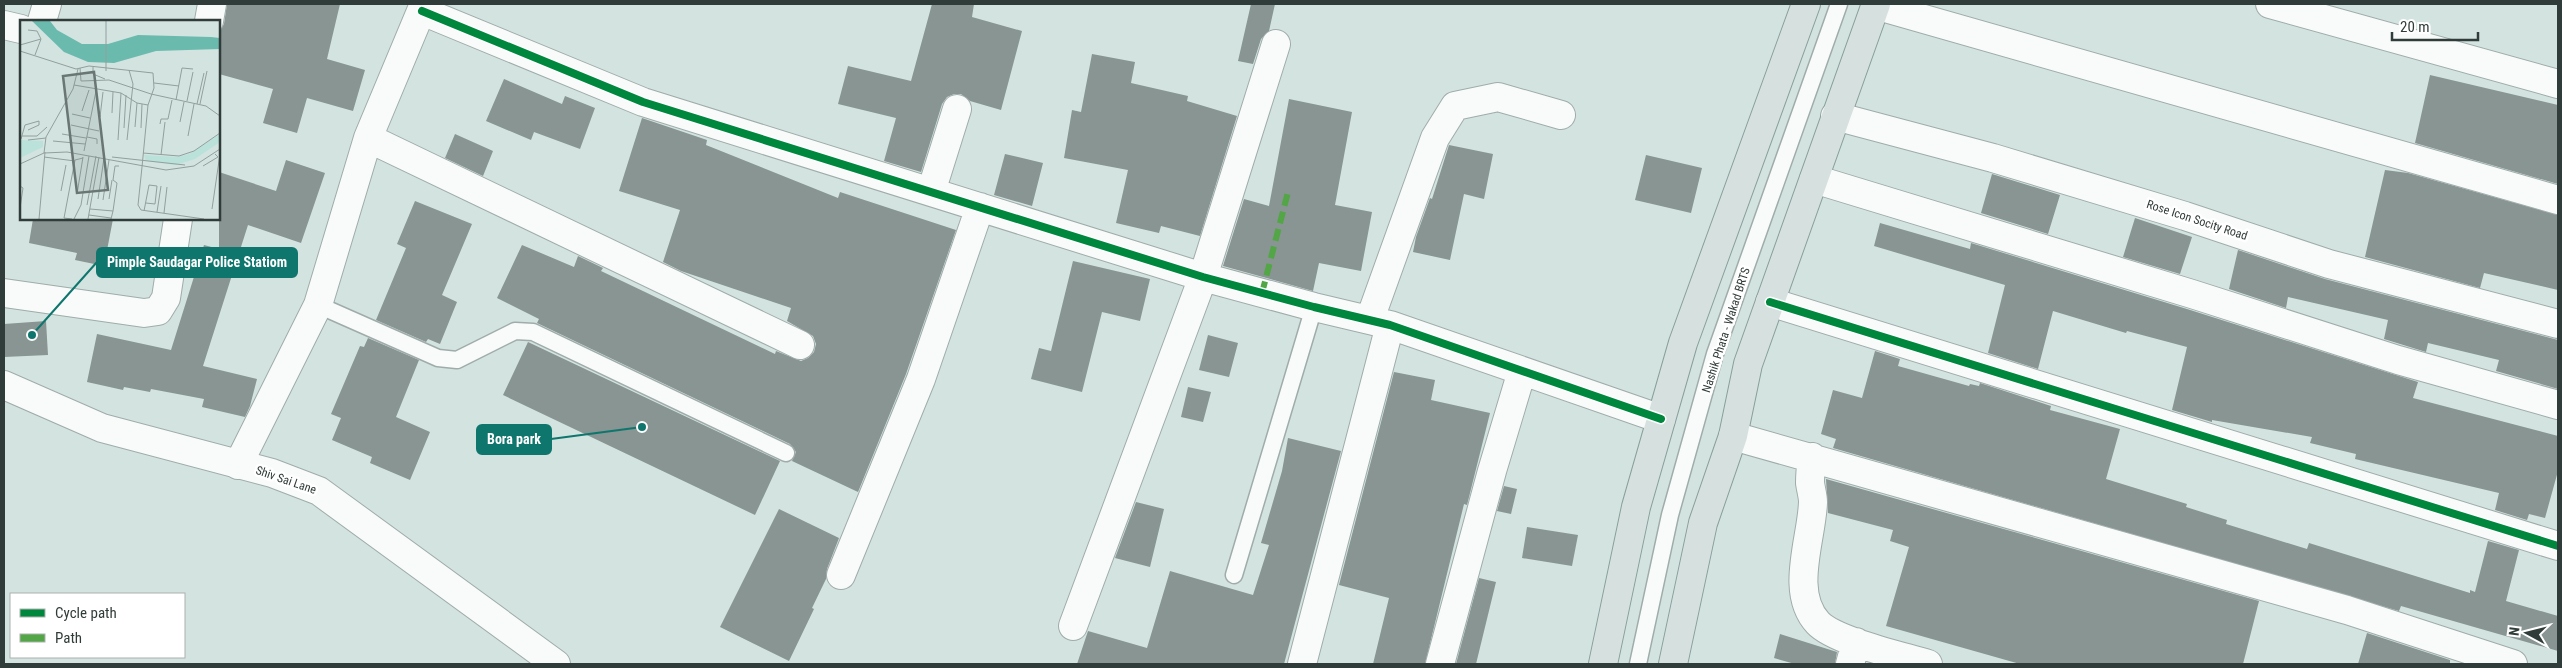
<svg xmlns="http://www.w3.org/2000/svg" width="2562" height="668" viewBox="0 0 2562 668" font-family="'Roboto Condensed',sans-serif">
	<rect width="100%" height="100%" fill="#d3e3e0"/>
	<path fill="#889592" d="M 227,4 L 340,4 L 327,59 L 365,70 L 353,111 L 307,98 L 297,133 L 263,123 L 273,89 L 219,74 L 219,33 L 224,24 Z
		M 932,4 L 974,4 L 972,17 L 1022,31 L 1001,110 L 970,101 L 961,94 L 954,94 L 947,97 L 942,104 L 921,172 L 884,161 L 896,118 L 838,104 L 848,66 L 911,81 Z
		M 1251,4 L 1275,4 L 1269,31 L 1261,39 L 1253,64 L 1238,61 Z
		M 1092,54 L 1135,62 L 1131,83 L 1188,96 L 1187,101 L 1237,116 L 1200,236 L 1161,226 L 1159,233 L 1116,223 L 1128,170 L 1064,158 L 1072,110 L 1081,112 Z
		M 2430,75 L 2558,105 L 2558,184 L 2415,143 Z
		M 504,79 L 562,104 L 565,96 L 595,108 L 580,149 L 534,132 L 531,140 L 486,121 Z
		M 1289,99 L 1352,112 L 1335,205 L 1372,212 L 1361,271 L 1319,263 L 1313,291 L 1223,266 L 1244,199 L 1269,206 Z
		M 642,118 L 707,140 L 706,145 L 838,198 L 840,192 L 956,230 L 906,374 L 858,492 L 792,461 L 796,452 L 790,444 L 537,323 L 539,319 L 497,298 L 522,245 L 574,267 L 578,256 L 603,268 L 601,271 L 775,354 L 776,351 L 801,361 L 808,358 L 814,352 L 816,344 L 813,336 L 787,321 L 791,308 L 681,271 L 663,262 L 680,210 L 619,191 Z
		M 455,134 L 493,151 L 483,176 L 445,158 Z
		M 1449,145 L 1493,154 L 1484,199 L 1464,194 L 1450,260 L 1413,252 L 1416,237 L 1430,198 L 1432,199 Z
		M 1005,154 L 1043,163 L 1032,206 L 994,195 Z
		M 1646,155 L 1702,168 L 1691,213 L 1635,200 Z
		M 286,160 L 325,173 L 301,243 L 248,225 L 203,366 L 257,379 L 250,406 L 245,417 L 202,407 L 204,399 L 151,389 L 150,392 L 124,387 L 123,390 L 87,382 L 97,334 L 171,350 L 204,245 L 219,249 L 219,172 L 276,191 Z
		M 2385,170 L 2408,173 L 2558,215 L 2558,290 L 2484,273 L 2480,288 L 2365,257 Z
		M 1992,174 L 2060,195 L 2048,234 L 1981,213 Z
		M 415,201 L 472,224 L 442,295 L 457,302 L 440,344 L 428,339 L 426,342 L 376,320 L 406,248 L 397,244 Z
		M 2135,218 L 2192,237 L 2180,274 L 2123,257 Z
		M 33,219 L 113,219 L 104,266 L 75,260 L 77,253 L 29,243 Z
		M 1880,223 L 1970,249 L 1971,243 L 2187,309 L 2418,382 L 2413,398 L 2558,436 L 2558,471 L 2545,518 L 2529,514 L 2527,520 L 2495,510 L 2499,493 L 2355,459 L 2356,454 L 2310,443 L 2312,437 L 2212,420 L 2212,422 L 2172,410 L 2187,347 L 2127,331 L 2126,333 L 2053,311 L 2038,369 L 1988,353 L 2005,285 L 1874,246 Z
		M 2238,250 L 2325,279 L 2558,340 L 2558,389 L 2496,371 L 2499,360 L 2428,343 L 2426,352 L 2384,339 L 2388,320 L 2288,297 L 2286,308 L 2229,289 Z
		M 1073,261 L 1150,279 L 1140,321 L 1102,312 L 1082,392 L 1031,379 L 1039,348 L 1051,351 Z
		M 46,321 L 48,355 L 4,357 L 4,324 Z
		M 1208,335 L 1238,343 L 1229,377 L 1199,370 Z
		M 368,338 L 419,360 L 396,417 L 430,432 L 410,480 L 370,463 L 372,457 L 332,440 L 341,418 L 331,414 L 360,346 L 364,347 Z
		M 528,342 L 780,461 L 755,515 L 503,395 Z
		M 1875,351 L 1900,359 L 1898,366 L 1969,386 L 1970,384 L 1979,386 L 1980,383 L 2051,406 L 2050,410 L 2120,429 L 2106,479 L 2187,504 L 2186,507 L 2227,520 L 2226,524 L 2268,537 L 2307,549 L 2309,543 L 2470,593 L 2470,590 L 2475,592 L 2488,541 L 2519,550 L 2506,601 L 2558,616 L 2558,651 L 2401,606 L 2399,611 L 1833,448 L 1836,439 L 1821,434 L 1833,390 L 1862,398 Z
		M 1394,372 L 1435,380 L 1431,400 L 1490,413 L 1467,505 L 1464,504 L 1425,664 L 1373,664 L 1389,598 L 1339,585 Z
		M 1188,387 L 1211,392 L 1203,422 L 1181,417 Z
		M 1288,438 L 1341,451 L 1284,664 L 1077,664 L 1088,631 L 1147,648 L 1170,571 L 1253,595 L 1269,545 L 1261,543 L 1282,471 Z
		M 1826,479 L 2259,601 L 2243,664 L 2020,664 L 1886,626 L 1909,547 L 1890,541 L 1893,530 L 1828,513 Z
		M 1504,486 L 1517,489 L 1511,514 L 1497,511 Z
		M 1136,502 L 1164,509 L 1150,567 L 1115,558 Z
		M 779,509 L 839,538 L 827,569 L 826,579 L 812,608 L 814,609 L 789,661 L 720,627 Z
		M 1527,527 L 1578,535 L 1572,566 L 1522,558 Z
		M 1479,578 L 1496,582 L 1476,664 L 1456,664 Z
		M 2367,633 L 2450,660 L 2450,664 L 2358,664 Z
		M 1780,634 L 1837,652 L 1835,664 L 1795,664 L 1774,658 Z"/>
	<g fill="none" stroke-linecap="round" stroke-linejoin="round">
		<g stroke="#9facaa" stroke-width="19">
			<path id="service" d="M 318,305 L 438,358 L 457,360 L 515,331 L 533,332 L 786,453
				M 1234,575 L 1314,307
				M 1638,664 L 1670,515 L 1715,354 L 1839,4"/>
		</g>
		<g stroke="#9facaa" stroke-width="30">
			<path id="minor" d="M 2270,4 L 2558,84
				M 1875,5 L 2558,200
				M 422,11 L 643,102 L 1203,277 L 1314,307 L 1390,325 L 1661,419
				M 42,21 L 47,4
				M 209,21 L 212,4
				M 4,25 L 21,29
				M 1835,116 L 1993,158 L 2185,216 L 2329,264 L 2558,324
				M 368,138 L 800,345
				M 1814,179 L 2192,294 L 2398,360 L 2558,405
				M 931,192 L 957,109
				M 4,293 L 144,313 L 158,311 L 166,298 L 178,219
				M 1770,302 L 2558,546
				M 1370,319 L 1435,138 L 1455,106 L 1498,97 L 1561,115
				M 1733,436 L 2347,610 L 2513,664
				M 1812,457 C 1811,465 1810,475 1810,483 C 1811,490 1813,496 1813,502 C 1812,539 1789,592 1818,623 C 1835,641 1902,656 1928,664
				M 238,465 L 318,305 L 368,138 L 424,4
				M 841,575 L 921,379 L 980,207
				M 1073,626 L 1203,277 L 1276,44
				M 1302,664 L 1390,325
				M 1440,664 L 1492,471 L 1522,371
				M 1850,664 L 1856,642"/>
		</g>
		<g stroke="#9facaa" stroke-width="30">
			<path id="tertiary" d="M 4,385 L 102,428 L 272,473 L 319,491 L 556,664"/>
		</g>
		<g stroke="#889f9b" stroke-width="30">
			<path id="primary" d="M 1603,664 L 1636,507 L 1683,343 L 1806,4
				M 1673,664 L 1703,523 L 1733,436 L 1748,364 L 1876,4"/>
		</g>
		<use href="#service" stroke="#f8fbfa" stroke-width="16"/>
		<use href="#minor" stroke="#f8fbfa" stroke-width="28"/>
		<use href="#tertiary" stroke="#f8fbfa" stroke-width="28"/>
		<use href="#primary" stroke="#d6e1df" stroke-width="28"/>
		<path stroke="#52a645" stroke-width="6" stroke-dasharray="12 6" stroke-linecap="butt" d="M 1262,293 L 1288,192"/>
		<g stroke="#fff" stroke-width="11">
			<path id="cycleway" d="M 422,11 L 643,102 L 1203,277 L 1314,307 L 1390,325 L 1661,419
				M 1770,302 L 2558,546"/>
		</g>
		<use href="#cycleway" stroke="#00873e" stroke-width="8"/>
	</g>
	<g text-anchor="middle" stroke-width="5" stroke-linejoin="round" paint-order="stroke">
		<g font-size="12" fill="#303c39" stroke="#fff">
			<text transform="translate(2197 220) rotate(18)" y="4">Rose Icon Socity Road</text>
			<text transform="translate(1726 330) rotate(-72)" y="4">Nashik Phata - Wakad BRTS</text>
			<text transform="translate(286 480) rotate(19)" y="4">Shiv Sai Lane</text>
		</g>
	</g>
	<g transform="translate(20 20)">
		<rect width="200" height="200" fill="#d3e3e0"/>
		<path d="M 200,114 L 200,122 L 175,139 L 156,145 L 126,141 L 124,135 L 157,137 L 169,134 ZM 1,120 L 23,121 L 23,127 L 0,138 Z" fill="#bbe2da"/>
		<path d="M 12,1 L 30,1 L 37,10 L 62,24 L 88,24 L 118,15 L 191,17 L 200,18 L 200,29 L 136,31 L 94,43 L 68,42 L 44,32 Z" fill="#6bbaae"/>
		<path fill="none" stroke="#92a09d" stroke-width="1" d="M 0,25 L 21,19 L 17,11 L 8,10M 0,31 L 56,49 L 69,46 L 133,53 L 134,68 L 128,85 L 122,147M 15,35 L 21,19M 73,47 L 73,54 L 85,59M 60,48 L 61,61 L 89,60 L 131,74M 86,51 L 86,1M 134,63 L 159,66M 54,65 L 101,73 L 117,83 L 128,85M 131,74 L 186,86 L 200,96M 156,80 L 162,48 L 173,49M 167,81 L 173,52M 177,84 L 184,53M 180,84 L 187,51M 62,91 L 69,70M 92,93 L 93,72M 52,94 L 70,98M 80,97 L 83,72M 160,102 L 164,82M 140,104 L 141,99 L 148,99 L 152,80M 51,105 L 79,111M 115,107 L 117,83M 104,108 L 106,75M 121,108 L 122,84M 42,114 L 66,118M 2,116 L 17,116 L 27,107M 168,116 L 174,84M 67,117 L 77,119 L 77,124M 1,119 L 5,105 L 19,101 L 19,105 L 8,110M 8,120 L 26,118M 98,120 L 101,73M 107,120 L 113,64 L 109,50M 33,121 L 65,124M 64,131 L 76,71M 24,133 L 26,117 L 53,69 L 58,49M 123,133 L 159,136 L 174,131 L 200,113M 141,135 L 145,102M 24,137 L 55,141M 92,137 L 165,145M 0,144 L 24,133 L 47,132 L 146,150 L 174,146 L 200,129M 183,146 L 198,137 L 195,134M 0,166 L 3,168 L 0,188M 41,171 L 46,145M 57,174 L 63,137M 78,179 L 84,138M 89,179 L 92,160M 83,180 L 89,140M 67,185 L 76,136M 70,189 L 93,191 L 91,199M 192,189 L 200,134M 121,190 L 184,199M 121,190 L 118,185 L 122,147M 93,191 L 97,163 L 93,160 L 95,146 L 99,146M 124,191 L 129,165 L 137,166 L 135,184 L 126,183M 137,192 L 141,166M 144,193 L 147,167M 69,195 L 91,198M 19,199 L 25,132M 52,199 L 44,198 L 55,140 L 63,138M 54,199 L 61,185 L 69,136M 68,199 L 79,137"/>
		<path fill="#697673" fill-opacity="0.15" stroke="#697673" stroke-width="2.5" d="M 74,52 L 88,170 L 57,173 L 43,56 Z"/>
		<rect width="200" height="200" fill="none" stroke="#303c39" stroke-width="2.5"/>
	</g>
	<path fill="none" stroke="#0f766e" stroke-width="2" d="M32 335L97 262M642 427L551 439"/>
	<g fill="#0f766e" stroke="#fff" stroke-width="2">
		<circle cx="32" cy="335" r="5"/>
		<circle cx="642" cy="427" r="5"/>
	</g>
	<g fill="#0f766e" stroke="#0f766e" stroke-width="2">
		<rect x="97" y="248" width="200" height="29" rx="5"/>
		<rect x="477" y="425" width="74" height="29" rx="5"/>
	</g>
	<g font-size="14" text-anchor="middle" font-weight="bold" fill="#fff">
		<text x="197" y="267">Pimple Saudagar Police Statiom</text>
		<text x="514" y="444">Bora park</text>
	</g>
	<rect width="2562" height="668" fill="none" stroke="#303c39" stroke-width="10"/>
	<rect x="10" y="593" width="175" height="65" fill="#ffffff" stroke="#acb1b0"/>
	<rect x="20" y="609" width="25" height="8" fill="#00873e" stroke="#acb1b0"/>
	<text x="55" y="618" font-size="15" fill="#303c39">Cycle path</text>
	<rect x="20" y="634" width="25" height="8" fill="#52a645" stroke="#acb1b0"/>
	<text x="55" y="643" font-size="15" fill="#303c39">Path</text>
	<g transform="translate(2527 633) rotate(277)" stroke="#ffffff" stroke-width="4" paint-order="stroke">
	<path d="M0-4L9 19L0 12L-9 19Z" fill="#303c39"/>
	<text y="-8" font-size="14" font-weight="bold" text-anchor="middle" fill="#303c39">N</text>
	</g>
	<path d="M2392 32v8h86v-8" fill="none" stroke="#303c39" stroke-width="2.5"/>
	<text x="2400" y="32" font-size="15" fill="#303c39" stroke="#ffffff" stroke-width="4" paint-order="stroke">20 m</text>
</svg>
